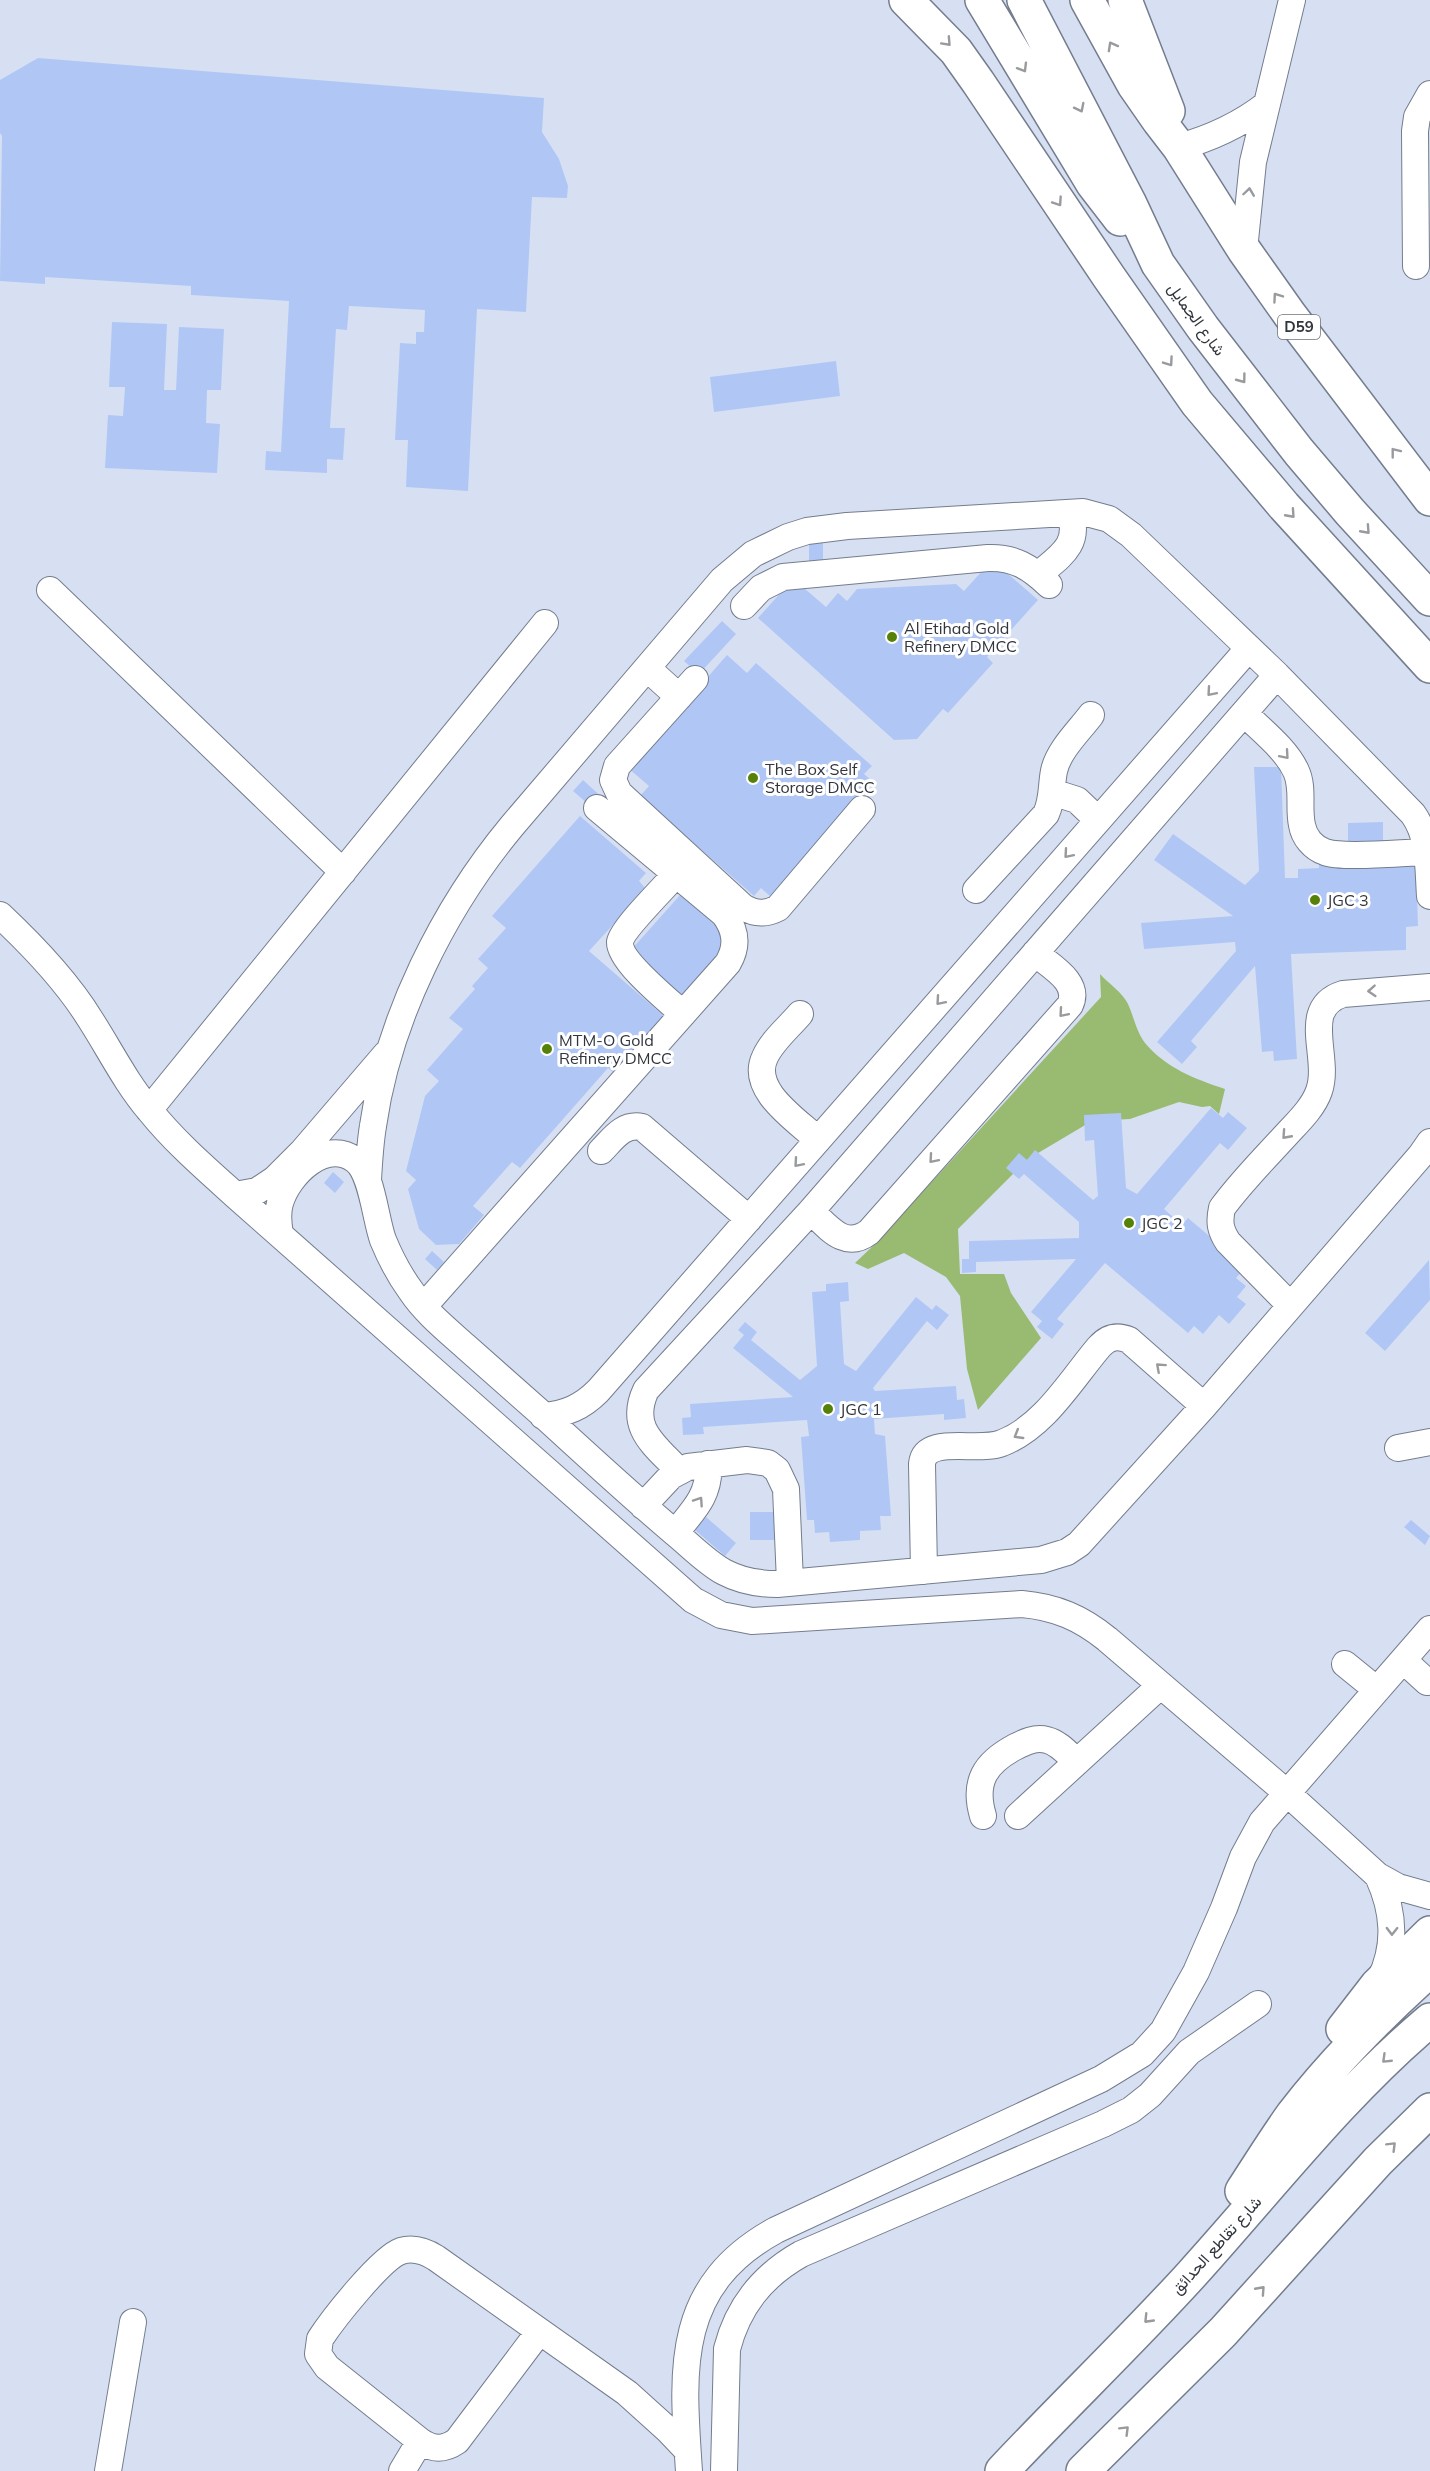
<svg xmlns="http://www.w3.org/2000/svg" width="1430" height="2471" viewBox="0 0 1430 2471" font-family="Mulish,Vazirmatn,sans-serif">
	<rect width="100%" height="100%" fill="#d7e0f3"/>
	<path fill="#98bb71" d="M 1100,974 C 1108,983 1123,993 1128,1004 C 1134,1017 1136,1031 1145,1043 C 1166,1068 1195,1079 1225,1089 L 1219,1114 L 1210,1106 L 1202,1107 L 1179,1102 L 1130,1119 L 1092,1121 L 1028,1159 L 958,1229 L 960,1274 L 1004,1274 L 1011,1293 L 1041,1338 L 978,1410 L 967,1369 L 960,1296 L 946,1277 L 904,1253 L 868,1269 L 855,1263 L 874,1245 L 1101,997 Z"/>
	<path fill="#b0c7f5" d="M 38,58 L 544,98 L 542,132 L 559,159 L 568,186 L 567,198 L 532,197 L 526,312 L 477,309 L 468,491 L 406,487 L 408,440 L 395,440 L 400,343 L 416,344 L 416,332 L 424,332 L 425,310 L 349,306 L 347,330 L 336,329 L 330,428 L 345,428 L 343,460 L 327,459 L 327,473 L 265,470 L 266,451 L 281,452 L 289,301 L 191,295 L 191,286 L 45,277 L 45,284 L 0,281 L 2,136 L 0,133 L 0,80 Z
		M 112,322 L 167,324 L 164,390 L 176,390 L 179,327 L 224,329 L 221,390 L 207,390 L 206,423 L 220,424 L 217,473 L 105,468 L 108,415 L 123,416 L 125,387 L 109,387 Z
		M 836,361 L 840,396 L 714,412 L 710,377 Z
		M 809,542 L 823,542 L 823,562 L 809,563 Z
		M 992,560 L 1038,600 L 987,657 L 993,663 L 948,713 L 943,709 L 917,739 L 894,740 L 758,618 L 785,588 L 804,588 L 826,607 L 838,593 L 847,601 L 857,589 L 956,584 L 964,591 Z
		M 722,621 L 736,634 L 699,674 L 684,661 Z
		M 727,655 L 747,673 L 756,663 L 872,766 L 864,774 L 872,781 L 770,896 L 761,888 L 754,896 L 640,796 L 649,786 L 628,768 Z
		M 1254,767 L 1281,767 L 1285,878 L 1298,878 L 1298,869 L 1319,868 L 1319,859 L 1416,864 L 1418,926 L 1406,927 L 1406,950 L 1291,954 L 1297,1059 L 1274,1061 L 1273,1051 L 1262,1052 L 1255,966 L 1191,1041 L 1197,1047 L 1182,1064 L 1157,1042 L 1236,951 L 1235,942 L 1144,949 L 1141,923 L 1233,916 L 1154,860 L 1173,834 L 1245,885 L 1259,871 Z
		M 583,780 L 605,800 L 595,810 L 573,791 Z
		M 580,816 L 646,873 L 639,881 L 646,889 L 589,951 L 672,1023 L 621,1079 L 608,1068 L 520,1168 L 512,1162 L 473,1206 L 484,1215 L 459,1244 L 436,1245 L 419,1229 L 408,1189 L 416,1180 L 406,1171 L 425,1096 L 439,1081 L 427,1070 L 463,1029 L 449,1018 L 475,989 L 472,986 L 488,968 L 478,959 L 506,928 L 492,916 Z
		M 1383,822 L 1383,847 L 1348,847 L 1348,823 Z
		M 681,894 L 735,941 L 684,998 L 631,950 Z
		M 1211,1108 L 1223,1118 L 1228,1112 L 1247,1128 L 1228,1150 L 1220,1143 L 1164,1209 L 1182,1225 L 1188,1218 L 1246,1267 L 1236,1278 L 1246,1286 L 1237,1297 L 1246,1304 L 1229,1324 L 1219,1315 L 1203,1334 L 1194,1326 L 1188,1333 L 1105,1263 L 1057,1319 L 1064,1324 L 1052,1339 L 1037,1327 L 1042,1321 L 1031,1312 L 1076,1259 L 976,1262 L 976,1272 L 962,1273 L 962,1259 L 969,1259 L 969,1241 L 1079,1238 L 1079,1222 L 1024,1174 L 1019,1179 L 1006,1168 L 1019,1153 L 1027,1160 L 1035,1150 L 1093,1200 L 1098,1196 L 1094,1140 L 1085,1141 L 1084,1115 L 1121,1113 L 1126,1188 L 1137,1194 Z
		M 333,1172 L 344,1182 L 335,1193 L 324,1183 Z
		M 432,1251 L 444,1262 L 437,1270 L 425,1259 Z
		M 1429,1260 L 1430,1300 L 1385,1351 L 1365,1333 Z
		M 848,1282 L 849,1301 L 840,1302 L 844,1364 L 856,1371 L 916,1297 L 932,1310 L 936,1305 L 949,1315 L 937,1330 L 927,1321 L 873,1388 L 875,1391 L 956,1386 L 957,1400 L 964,1399 L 966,1418 L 944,1420 L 944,1414 L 874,1419 L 875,1434 L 885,1436 L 891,1516 L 880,1516 L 881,1530 L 860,1531 L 860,1540 L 830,1542 L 829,1532 L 815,1533 L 814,1520 L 807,1520 L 801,1437 L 809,1436 L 807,1420 L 703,1427 L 704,1434 L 683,1435 L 682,1418 L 691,1417 L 690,1404 L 793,1397 L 733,1348 L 744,1335 L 738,1330 L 745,1322 L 757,1332 L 751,1340 L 800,1380 L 817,1366 L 812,1292 L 826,1291 L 826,1284 Z
		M 750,1512 L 776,1512 L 776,1540 L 750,1540 Z
		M 706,1517 L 736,1543 L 725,1556 L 695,1530 Z
		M 1411,1520 L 1430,1536 L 1425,1545 L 1404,1527 Z"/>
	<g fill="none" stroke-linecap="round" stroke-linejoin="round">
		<g stroke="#747d8d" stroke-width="28">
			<path id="minor" d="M 1179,147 C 1212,138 1240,125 1267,104
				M 1244,250 L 1253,162 L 1292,0
				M 1416,266 L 1415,131 L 1417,117 L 1430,94
				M 1038,575 C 1060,556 1081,545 1070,513
				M 50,590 L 343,872
				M 744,606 L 761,588 L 783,577 L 988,558 C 1014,557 1030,567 1049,585
				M 647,668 L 679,697
				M 695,679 L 617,766 L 613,780 L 619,793 L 743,907 C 755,914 765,915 778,908 L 862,809
				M 1244,713 C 1261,730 1286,749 1296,771 C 1304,788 1298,807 1302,825 C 1304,837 1313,848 1325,852 C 1344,859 1406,852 1430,852
				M 1052,792 L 1077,800 L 1098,820
				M 676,874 C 665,887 622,929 620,942 C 619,961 669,1001 683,1014
				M 976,890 L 1046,814 C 1053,799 1051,786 1054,771 C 1058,751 1078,732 1091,715
				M 0,915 C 33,946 66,980 90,1019 C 110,1050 126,1083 150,1111 C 175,1142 205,1168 235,1195 L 693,1600 L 721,1615 L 752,1621 L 1022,1604 C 1056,1607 1081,1618 1107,1639 L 1287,1793 L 1378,1876 L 1398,1887 L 1430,1896
				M 800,1014 C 789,1027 772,1041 765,1057 C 749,1090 797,1120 818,1140
				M 149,1110 L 545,623
				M 601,1151 C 613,1139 623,1123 642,1127 L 749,1219
				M 368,1180 C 369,1162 370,1144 373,1126 C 388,1019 444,908 512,826 L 722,580 L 753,554 L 788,537 L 807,531 L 847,526 L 1083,512 L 1109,519 L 1131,535 L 1277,675 L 1413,814 C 1430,838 1428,868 1430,896
				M 235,1195 L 257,1191 L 275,1179 L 302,1152 L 386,1054
				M 811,1211 C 829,1228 845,1250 869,1232 L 1070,1005 C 1081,982 1050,966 1035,953
				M 280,1234 C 278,1223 277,1213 280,1203 C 288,1175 325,1138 355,1160 C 372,1172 375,1218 383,1240 C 390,1257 400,1276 411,1291 C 425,1312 446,1329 465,1346 C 491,1369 517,1392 543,1415 C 587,1455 630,1495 675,1533 C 691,1546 706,1562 724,1572 C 741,1581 758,1584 777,1584 L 1041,1560 L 1067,1552 L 1079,1544 L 1204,1406 L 1421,1155 L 1430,1142
				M 1290,1305 L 1228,1242 C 1220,1230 1219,1222 1222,1208 C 1241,1182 1264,1159 1286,1135 C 1298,1122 1313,1108 1319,1091 C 1331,1057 1299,1008 1343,994 L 1430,987
				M 424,1306 L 728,963 C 738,946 736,930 724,914 L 597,808
				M 543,1416 C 566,1414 582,1407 598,1391 L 1249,648
				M 1398,1448 L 1430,1442
				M 678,1470 C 655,1445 628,1428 646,1390 L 811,1211 L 1277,675
				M 643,1506 L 671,1476 L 688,1467 L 747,1460 L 768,1463 L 777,1470 L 786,1489 L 790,1582
				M 675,1533 C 693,1511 711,1494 708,1464
				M 924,1571 L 922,1464 C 925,1434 978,1453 1002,1443 C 1044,1427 1071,1380 1099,1347 C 1108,1337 1117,1335 1129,1340 L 1204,1406
				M 1403,1660 L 1427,1682
				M 1345,1664 L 1377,1690
				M 983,1816 C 973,1782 985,1763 1015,1747 C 1025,1742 1035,1737 1047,1740 C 1059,1743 1068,1754 1077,1762
				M 1018,1816 L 1161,1685
				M 1378,1876 C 1394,1911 1397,1945 1380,1980
				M 539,2332 L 457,2441 C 444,2450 433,2450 420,2441 L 327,2367 L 318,2354 L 320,2339 C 333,2319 381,2258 401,2251 C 414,2247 425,2251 436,2258 L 627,2393 L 668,2430 L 687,2450
				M 108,2471 L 133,2322
				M 402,2471 L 420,2441
				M 689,2471 C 682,2369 674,2286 776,2230 L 1101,2079 L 1142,2054 L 1163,2031 L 1196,1972 L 1224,1908 L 1243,1857 L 1262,1822 L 1430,1629
				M 724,2471 L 727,2349 C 738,2306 762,2276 801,2254 L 1103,2124 L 1131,2110 L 1150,2095 L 1189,2052 L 1258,2004"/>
		</g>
		<g stroke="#747d8d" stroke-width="36">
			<path id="major" d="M 906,0 L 956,51 L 978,82 L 1109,277 L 1197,403 L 1284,506 L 1430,666
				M 982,0 L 1093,184 L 1120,219
				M 1024,0 L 1129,202 L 1158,264 L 1203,328 L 1299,452 L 1350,512 L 1430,599
				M 1087,0 L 1134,85 L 1159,121 L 1179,147 L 1244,250 L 1290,315 L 1430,499
				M 1125,0 L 1168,111
				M 1343,2029 L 1377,1985 L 1430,1933
				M 1242,2191 C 1259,2165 1275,2139 1293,2114 C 1333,2062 1381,2014 1430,1970
				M 1002,2471 C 1064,2405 1130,2342 1191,2275 C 1269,2189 1341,2095 1430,2020
				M 1083,2471 L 1223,2332 L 1378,2161 L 1430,2110"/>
		</g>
		<use href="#minor" stroke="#fff" stroke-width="26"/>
		<use href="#major" stroke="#fff" stroke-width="33"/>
	</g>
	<defs><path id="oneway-chevron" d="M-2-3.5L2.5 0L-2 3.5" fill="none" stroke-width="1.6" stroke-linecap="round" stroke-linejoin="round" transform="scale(1.5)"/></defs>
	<g stroke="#989a9e">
		<use href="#oneway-chevron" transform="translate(947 42) rotate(47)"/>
		<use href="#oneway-chevron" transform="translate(1112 46) rotate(-119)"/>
		<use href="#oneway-chevron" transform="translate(1023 68) rotate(59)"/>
		<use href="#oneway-chevron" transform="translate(1080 108) rotate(63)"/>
		<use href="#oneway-chevron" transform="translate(1249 192) rotate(-82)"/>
		<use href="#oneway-chevron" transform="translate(1058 202) rotate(56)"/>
		<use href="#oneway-chevron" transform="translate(1277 297) rotate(-125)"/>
		<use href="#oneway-chevron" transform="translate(1169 362) rotate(55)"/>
		<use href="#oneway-chevron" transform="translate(1242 379) rotate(53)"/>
		<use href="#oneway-chevron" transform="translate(1395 452) rotate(-128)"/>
		<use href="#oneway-chevron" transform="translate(1291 514) rotate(48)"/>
		<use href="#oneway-chevron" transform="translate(1366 530) rotate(48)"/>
		<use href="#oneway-chevron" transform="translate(1211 692) rotate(131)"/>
		<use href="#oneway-chevron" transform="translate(1285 755) rotate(49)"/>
		<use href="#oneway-chevron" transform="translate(1068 854) rotate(131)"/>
		<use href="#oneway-chevron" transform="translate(1372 991) rotate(176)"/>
		<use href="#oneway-chevron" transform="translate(940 1001) rotate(131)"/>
		<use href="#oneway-chevron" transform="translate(1063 1013) rotate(131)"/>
		<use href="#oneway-chevron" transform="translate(1286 1135) rotate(132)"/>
		<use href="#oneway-chevron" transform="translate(933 1159) rotate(131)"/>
		<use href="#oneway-chevron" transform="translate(798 1163) rotate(131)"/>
		<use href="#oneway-chevron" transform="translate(1160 1367) rotate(-138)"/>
		<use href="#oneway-chevron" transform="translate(1018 1435) rotate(149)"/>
		<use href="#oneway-chevron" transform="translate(699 1501) rotate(-56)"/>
		<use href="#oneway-chevron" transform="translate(1392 1931) rotate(91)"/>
		<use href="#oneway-chevron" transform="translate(1386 2059) rotate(136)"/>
		<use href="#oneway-chevron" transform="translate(1392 2146) rotate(-45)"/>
		<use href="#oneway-chevron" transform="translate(1261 2290) rotate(-48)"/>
		<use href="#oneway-chevron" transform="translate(1148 2319) rotate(134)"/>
		<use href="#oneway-chevron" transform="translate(1125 2430) rotate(-45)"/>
	</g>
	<g fill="#568109" stroke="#fff" stroke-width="2">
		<circle cx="892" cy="637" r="6"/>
		<circle cx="753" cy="778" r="6"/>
		<circle cx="1315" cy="900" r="6"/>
		<circle cx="547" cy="1049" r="6"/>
		<circle cx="1129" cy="1223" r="6"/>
		<circle cx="828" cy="1409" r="6"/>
	</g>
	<g text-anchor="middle" stroke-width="6" stroke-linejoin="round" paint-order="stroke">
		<rect fill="#fff" stroke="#6f7276" stroke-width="1.5" x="1278" y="315" width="42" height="24" rx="4.5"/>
		<g font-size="15" font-weight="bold" fill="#31353c">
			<text x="1299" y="332">D59</text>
		</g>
		<g font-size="16" fill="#31353c" stroke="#fff">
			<text transform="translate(1197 319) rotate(54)" y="6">شارع الجمايل</text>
			<text transform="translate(1216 2245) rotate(-48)" y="6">شارع تقاطع الحدائق</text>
		</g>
		<g font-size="16" fill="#31353c" stroke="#fff" text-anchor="start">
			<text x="904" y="634">Al Etihad Gold<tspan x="904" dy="18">Refinery DMCC</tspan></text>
			<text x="765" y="775">The Box Self<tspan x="765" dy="18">Storage DMCC</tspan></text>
			<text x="1327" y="906">JGC 3</text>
			<text x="559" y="1046">MTM-O Gold<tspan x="559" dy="18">Refinery DMCC</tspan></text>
			<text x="1141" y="1229">JGC 2</text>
			<text x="840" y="1415">JGC 1</text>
		</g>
	</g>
</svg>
